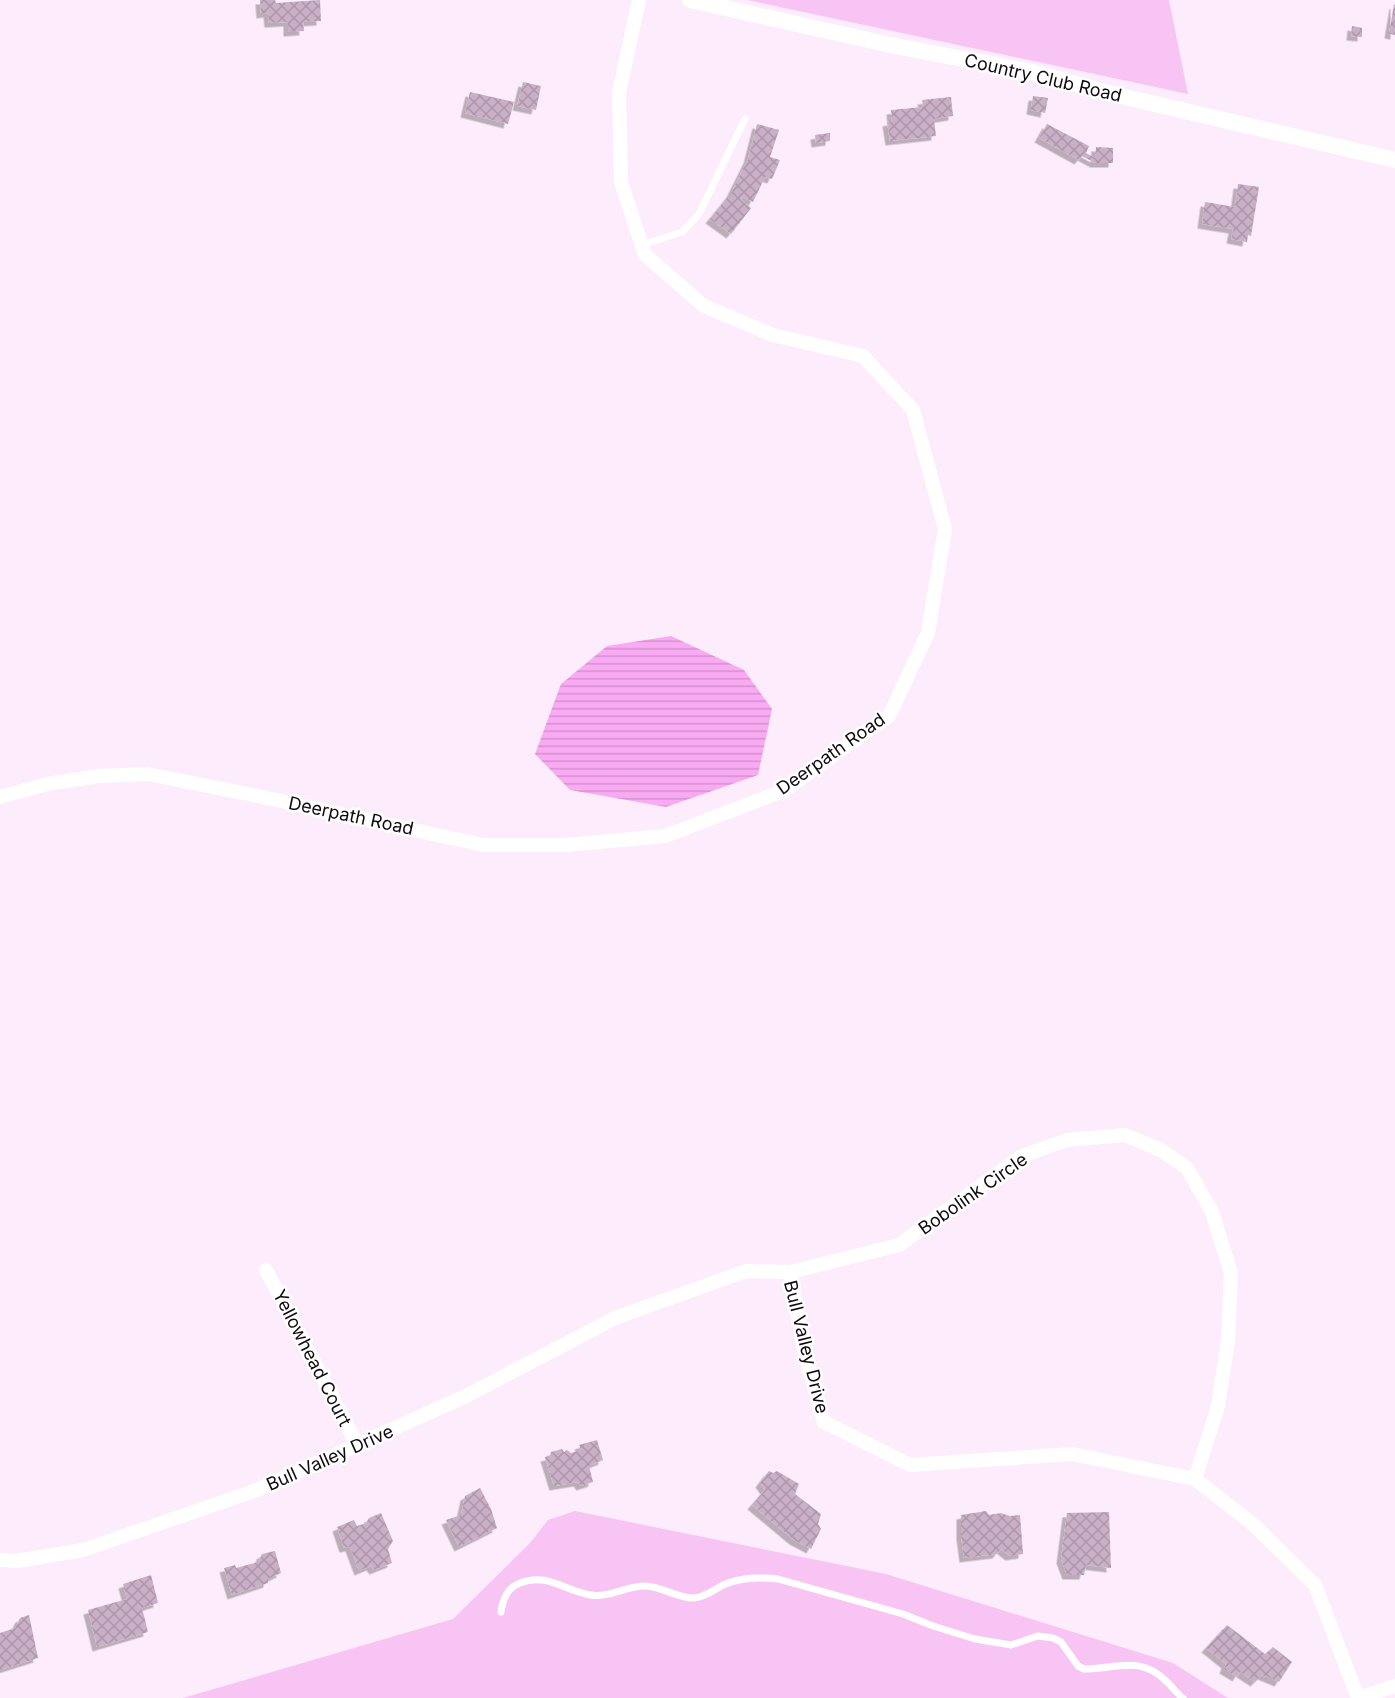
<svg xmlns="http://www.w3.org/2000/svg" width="1395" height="1698" viewBox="0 0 1395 1698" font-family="Inter,sans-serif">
	<defs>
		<pattern id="water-rules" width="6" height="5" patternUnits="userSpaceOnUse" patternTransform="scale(1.5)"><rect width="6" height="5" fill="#f8aaf2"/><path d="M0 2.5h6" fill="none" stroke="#d491ce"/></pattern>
		<pattern id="building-cross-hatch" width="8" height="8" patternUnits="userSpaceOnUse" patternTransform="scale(1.5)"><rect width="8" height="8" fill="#cab0c7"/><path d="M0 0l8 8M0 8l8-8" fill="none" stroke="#ac96aa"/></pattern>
		<filter id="shadow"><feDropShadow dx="-4.5" dy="4.5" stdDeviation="0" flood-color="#0004"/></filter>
	</defs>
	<rect width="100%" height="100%" fill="#fdecfb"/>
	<path fill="#f8c4f3" d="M 747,0 L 1169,0 L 1188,94 Z
		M 575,1511 L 886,1574 L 1173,1663 L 1228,1698 L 183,1698 L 453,1619 L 530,1543 L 548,1520 Z"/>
	<path fill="url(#water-rules)" d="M 671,636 L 744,670 L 772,709 L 758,775 L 666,807 L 570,790 L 535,754 L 561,684 L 607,646 Z"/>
	<path fill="url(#building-cross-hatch)" filter="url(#shadow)" d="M 260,0 L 275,0 L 276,3 L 320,0 L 321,21 L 303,22 L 304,31 L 288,32 L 288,22 L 269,23 L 268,13 L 261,14 Z
		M 1394,4 L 1395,5 L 1395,35 L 1389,34 Z
		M 1352,26 L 1362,28 L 1362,37 L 1351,36 Z
		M 523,82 L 541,86 L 536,110 L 517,106 Z
		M 470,92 L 514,102 L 508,124 L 465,113 Z
		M 1033,96 L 1048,98 L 1045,113 L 1031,110 Z
		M 951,97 L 953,116 L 934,119 L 936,136 L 890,141 L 887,122 L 892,121 L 891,110 L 923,107 L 922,100 Z
		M 757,124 L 779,130 L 770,157 L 780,160 L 772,179 L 765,177 L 753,202 L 742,197 L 741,200 L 751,208 L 731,234 L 710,219 L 731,193 L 748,159 Z
		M 1047,124 L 1089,146 L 1086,153 L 1095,158 L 1096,147 L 1113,148 L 1113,163 L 1095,163 L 1082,156 L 1079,160 L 1039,138 Z
		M 830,133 L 830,141 L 816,143 L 815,135 Z
		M 1238,184 L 1259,187 L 1251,236 L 1248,235 L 1247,242 L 1231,239 L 1233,229 L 1202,224 L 1205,202 L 1235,207 Z
		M 597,1440 L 603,1460 L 589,1466 L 593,1482 L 581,1486 L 578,1482 L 554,1486 L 545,1457 L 550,1456 L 551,1452 L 562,1449 L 564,1452 L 567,1450 L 571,1453 L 581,1450 L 579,1445 Z
		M 769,1471 L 773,1473 L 777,1471 L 799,1484 L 795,1494 L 821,1514 L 818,1524 L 821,1529 L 811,1549 L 794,1540 L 752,1505 L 765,1490 L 760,1483 Z
		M 480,1488 L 491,1509 L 497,1528 L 459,1547 L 446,1520 L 461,1515 L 465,1496 Z
		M 986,1511 L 989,1515 L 1001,1513 L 1010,1516 L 1020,1515 L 1023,1554 L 1010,1556 L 1001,1549 L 997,1554 L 964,1558 L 961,1535 L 961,1515 Z
		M 1109,1512 L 1111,1568 L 1086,1565 L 1084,1575 L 1067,1575 L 1061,1559 L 1067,1513 Z
		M 381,1513 L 393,1541 L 388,1549 L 392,1563 L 374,1570 L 371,1566 L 359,1571 L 350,1547 L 344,1548 L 337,1527 L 354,1520 L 357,1526 L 366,1523 L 369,1518 Z
		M 275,1551 L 281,1573 L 268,1579 L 268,1583 L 232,1595 L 224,1568 L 235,1565 L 236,1568 L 258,1562 L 262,1554 Z
		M 151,1575 L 158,1603 L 142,1608 L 148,1632 L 97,1647 L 88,1610 L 127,1599 L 123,1584 Z
		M 29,1615 L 38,1658 L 0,1670 L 0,1633 L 15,1628 L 20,1618 Z
		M 1227,1625 L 1265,1654 L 1273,1647 L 1292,1662 L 1279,1682 L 1262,1675 L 1255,1682 L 1240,1672 L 1237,1677 L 1224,1669 L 1226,1664 L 1206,1648 Z"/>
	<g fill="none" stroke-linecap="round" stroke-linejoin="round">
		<path stroke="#fff" stroke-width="7" d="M 642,245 L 682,232 L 699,214 L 745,119
			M 501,1612 C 503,1599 507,1588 520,1583 C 547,1572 565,1591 590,1595 C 609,1598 626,1586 645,1586 C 661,1586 679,1599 694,1598 C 705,1597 714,1590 723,1585 C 741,1577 759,1577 778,1579 L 903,1614 L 933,1626 L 975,1639 L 1011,1645 L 1038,1636 L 1053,1638 L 1061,1642 L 1078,1666 L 1084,1669 C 1116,1669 1140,1655 1166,1681 C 1172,1686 1176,1693 1183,1698"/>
		<path stroke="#fff" stroke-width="14" d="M 0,797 L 47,784 L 98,776 L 148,774 L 258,796 L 483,845 L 565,845 L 665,836 L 783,791 L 889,716 L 928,633 L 945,529 L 913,410 L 863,356 L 773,335 L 704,306 L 645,255 L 621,182 L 619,93 L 639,0
			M 266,1270 L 358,1446
			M 790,1272 L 899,1245 L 1022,1156 L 1067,1140 L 1125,1135 L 1161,1150 L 1187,1168 L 1212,1212 L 1231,1273 L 1228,1341 L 1218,1406 L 1195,1479
			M 0,1560 L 17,1561 L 83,1550 L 257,1490 L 466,1396 L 615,1318 L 746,1271 L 790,1272 L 805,1355 L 824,1422 L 910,1465 L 1072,1454 L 1195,1479 L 1254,1525 L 1315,1585 L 1358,1698
			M 1359,1698 L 1395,1686"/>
		<path stroke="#fff" stroke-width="16" d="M 690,0 L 895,46 L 1032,72 L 1108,93 L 1395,160"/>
	</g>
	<g text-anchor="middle" stroke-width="5" stroke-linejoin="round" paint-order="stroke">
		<g font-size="18" fill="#110810" stroke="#fff">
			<text transform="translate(1043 78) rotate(13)" y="6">Country Club Road</text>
			<text transform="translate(831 754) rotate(-35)" y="6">Deerpath Road</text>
			<text transform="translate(351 816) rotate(12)" y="6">Deerpath Road</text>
			<text transform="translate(973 1194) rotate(-35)" y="6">Bobolink Circle</text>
			<text transform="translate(806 1347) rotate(76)" y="6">Bull Valley Drive</text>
			<text transform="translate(312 1358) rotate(63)" y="6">Yellowhead Court</text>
			<text transform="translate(330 1458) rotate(-24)" y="6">Bull Valley Drive</text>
		</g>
	</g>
</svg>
